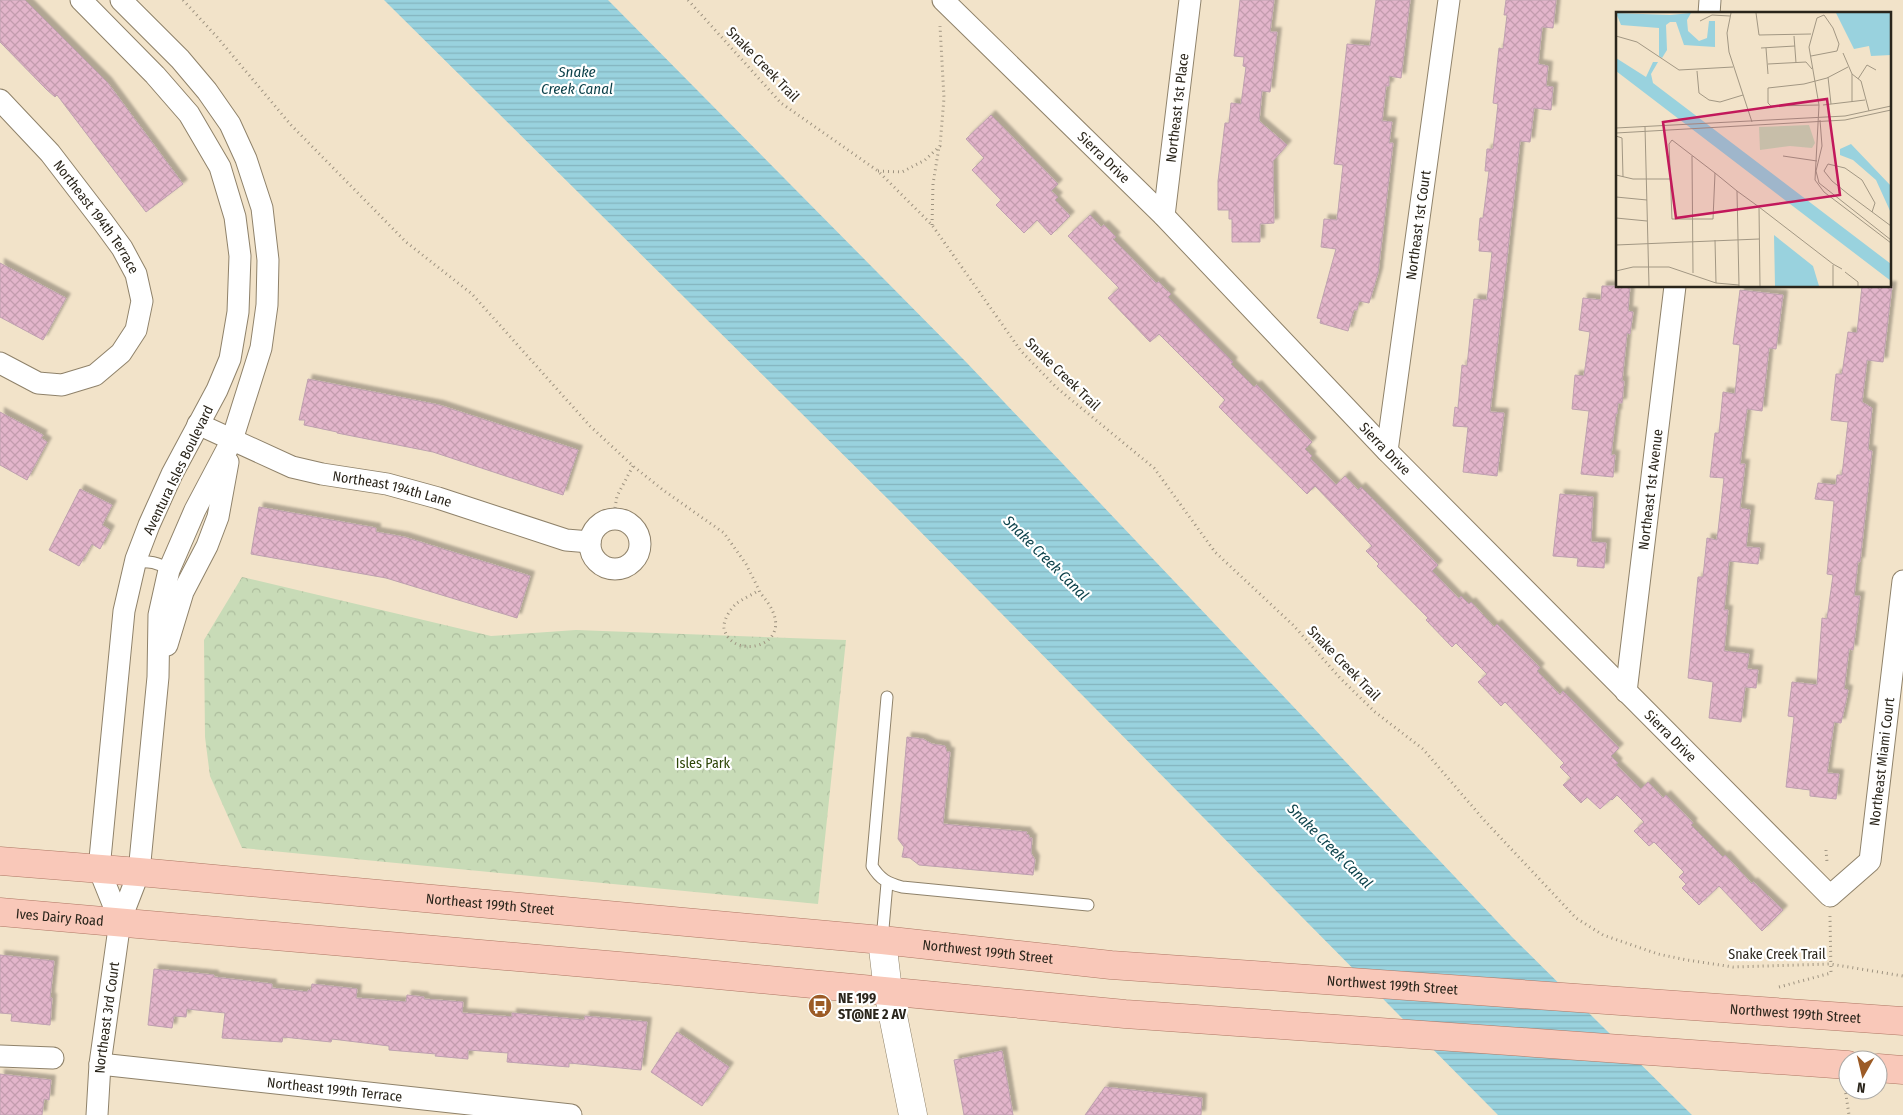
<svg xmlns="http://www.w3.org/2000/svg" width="1903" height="1115" viewBox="0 0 1903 1115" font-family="'Fira Sans Condensed',sans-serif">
	<defs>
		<pattern id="park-crowns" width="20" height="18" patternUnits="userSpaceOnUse" patternTransform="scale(1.25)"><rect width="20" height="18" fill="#c8dbb7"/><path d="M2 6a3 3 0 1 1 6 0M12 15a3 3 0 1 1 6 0" fill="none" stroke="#acbc9d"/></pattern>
		<pattern id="water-rules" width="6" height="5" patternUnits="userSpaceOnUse" patternTransform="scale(1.25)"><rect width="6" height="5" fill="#99d2de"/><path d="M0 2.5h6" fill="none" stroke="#84b4be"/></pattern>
		<pattern id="building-cross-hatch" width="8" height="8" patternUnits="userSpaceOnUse" patternTransform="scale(1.25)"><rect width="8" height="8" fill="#e3b5cb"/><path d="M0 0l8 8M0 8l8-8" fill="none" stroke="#c39cae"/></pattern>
		<filter id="shadow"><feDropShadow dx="4.5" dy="-4.5" stdDeviation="1" flood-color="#0004"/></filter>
	</defs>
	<rect width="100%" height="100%" fill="#f2e3c9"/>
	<path fill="url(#park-crowns)" d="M 242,577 L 491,636 L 576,630 L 846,640 L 818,904 L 242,848 L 210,776 L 205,737 L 204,640 Z"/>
	<path fill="url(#water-rules)" d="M 384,0 L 608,0 L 967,363 L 1512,937 L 1692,1115 L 1498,1115 L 894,505 Z"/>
	<path fill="url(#building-cross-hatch)" stroke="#bea1af" filter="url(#shadow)" d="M 0,0 L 25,0 L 107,82 L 183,184 L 146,212 L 57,95 L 55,97 L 47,90 L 0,42 Z
		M 1240,0 L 1274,0 L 1270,32 L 1277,32 L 1270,92 L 1262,91 L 1259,121 L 1287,145 L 1273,161 L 1274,223 L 1260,224 L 1260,242 L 1232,242 L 1232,219 L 1229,219 L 1229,210 L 1218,210 L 1218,181 L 1225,123 L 1229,123 L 1231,103 L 1241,104 L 1246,67 L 1243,66 L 1244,57 L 1234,56 Z
		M 1376,0 L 1410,0 L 1401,78 L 1389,76 L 1389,86 L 1386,86 L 1382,121 L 1392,122 L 1389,143 L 1393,143 L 1378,273 L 1369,303 L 1359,301 L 1357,310 L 1354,310 L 1348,331 L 1320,323 L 1321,319 L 1317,318 L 1336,249 L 1321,247 L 1324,219 L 1337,220 L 1343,165 L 1334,164 L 1347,44 L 1370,46 Z
		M 1506,0 L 1556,0 L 1553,28 L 1542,27 L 1538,64 L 1548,66 L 1546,86 L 1553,87 L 1551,110 L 1534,108 L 1530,142 L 1520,141 L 1490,412 L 1504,413 L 1497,476 L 1463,472 L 1468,427 L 1453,426 L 1455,407 L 1458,408 L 1462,365 L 1467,366 L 1474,299 L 1487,300 L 1492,252 L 1479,251 L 1480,240 L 1478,240 L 1480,218 L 1483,218 L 1489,171 L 1485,171 L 1487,149 L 1493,149 L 1498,104 L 1493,103 L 1499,48 L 1503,49 L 1507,15 L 1504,15 Z
		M 991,115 L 1058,184 L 1051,191 L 1058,197 L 1055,200 L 1070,216 L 1051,235 L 1037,220 L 1024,233 L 996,205 L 1001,200 L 972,170 L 984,158 L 966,139 Z
		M 1090,215 L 1101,227 L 1104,225 L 1116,237 L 1113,239 L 1156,283 L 1159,282 L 1164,288 L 1171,294 L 1168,297 L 1233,362 L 1231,364 L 1254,387 L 1257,385 L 1312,442 L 1305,449 L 1312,456 L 1310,458 L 1336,485 L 1345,476 L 1358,490 L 1361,487 L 1438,565 L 1432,571 L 1459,599 L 1461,596 L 1469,604 L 1471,602 L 1494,627 L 1497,624 L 1540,668 L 1537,671 L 1560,695 L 1563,691 L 1619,748 L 1611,756 L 1618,763 L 1616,765 L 1641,789 L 1648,782 L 1663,798 L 1666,795 L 1693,823 L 1691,825 L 1723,857 L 1725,855 L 1752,884 L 1753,882 L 1783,910 L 1762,931 L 1719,886 L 1699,905 L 1682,888 L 1686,884 L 1679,877 L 1684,872 L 1654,842 L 1649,846 L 1634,831 L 1644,822 L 1617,795 L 1612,800 L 1611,799 L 1600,809 L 1587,797 L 1581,803 L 1563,785 L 1571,778 L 1560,767 L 1564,763 L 1505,702 L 1501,706 L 1478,682 L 1487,674 L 1456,643 L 1452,647 L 1426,620 L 1428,618 L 1377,566 L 1379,564 L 1366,551 L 1372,546 L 1342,514 L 1315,486 L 1307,494 L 1219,407 L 1225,400 L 1159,334 L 1150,342 L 1108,298 L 1119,288 L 1068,236 Z
		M 0,263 L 66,298 L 43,340 L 0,317 Z
		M 1602,286 L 1630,286 L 1628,311 L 1633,312 L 1630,334 L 1627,333 L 1622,381 L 1624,381 L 1622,403 L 1618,403 L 1617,414 L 1616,413 L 1611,455 L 1615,455 L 1613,477 L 1581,474 L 1589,411 L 1572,409 L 1575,375 L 1584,376 L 1590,332 L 1579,330 L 1583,298 L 1601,300 Z
		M 1862,286 L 1892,286 L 1883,362 L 1867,360 L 1862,402 L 1872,408 L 1868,450 L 1872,451 L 1860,562 L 1858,561 L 1854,596 L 1860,596 L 1853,650 L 1849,649 L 1844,689 L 1848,690 L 1846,701 L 1841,723 L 1834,722 L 1827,773 L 1839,774 L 1836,799 L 1810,796 L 1810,790 L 1786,787 L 1794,717 L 1788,716 L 1792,682 L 1817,685 L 1822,618 L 1827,619 L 1833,575 L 1827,574 L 1834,501 L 1815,499 L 1818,483 L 1836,485 L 1837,475 L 1842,475 L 1848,422 L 1831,420 L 1836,374 L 1842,374 L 1848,332 L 1857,333 Z
		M 1740,290 L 1783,295 L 1776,349 L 1769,348 L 1762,411 L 1747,409 L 1740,464 L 1745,464 L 1740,508 L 1750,510 L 1746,547 L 1760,548 L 1758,564 L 1729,561 L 1724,610 L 1728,610 L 1724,651 L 1749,654 L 1747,669 L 1758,670 L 1756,688 L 1745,687 L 1741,722 L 1709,718 L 1713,682 L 1688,678 L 1698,577 L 1703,577 L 1707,538 L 1717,540 L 1724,478 L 1710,477 L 1715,433 L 1719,433 L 1723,392 L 1735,394 L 1740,345 L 1733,344 Z
		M 308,379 L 439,405 L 578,450 L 563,495 L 433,452 L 337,433 L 337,432 L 304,425 L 305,420 L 299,420 Z
		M 0,412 L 43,435 L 41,438 L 47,442 L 27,480 L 0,465 Z
		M 80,489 L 112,505 L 102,525 L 110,530 L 100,549 L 92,544 L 79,566 L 49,550 Z
		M 1560,494 L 1593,497 L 1591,542 L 1606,543 L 1604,568 L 1577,566 L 1578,558 L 1553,556 Z
		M 259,507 L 376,528 L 376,532 L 404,537 L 530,576 L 517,618 L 386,578 L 251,554 Z
		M 907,737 L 923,739 L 932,744 L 945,746 L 947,752 L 950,752 L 943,824 L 1027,832 L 1026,834 L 1029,835 L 1029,838 L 1032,838 L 1031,853 L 1035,860 L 1033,875 L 919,865 L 910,858 L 902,857 L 904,847 L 898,839 Z
		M 0,955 L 54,961 L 50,998 L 52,998 L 50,1025 L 11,1021 L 12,1014 L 0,1013 Z
		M 154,969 L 214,975 L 214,977 L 272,984 L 272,988 L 308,992 L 308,990 L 311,991 L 312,984 L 357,989 L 356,998 L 406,1002 L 407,995 L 424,997 L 424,999 L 463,1002 L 462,1013 L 512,1017 L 512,1013 L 584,1020 L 585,1016 L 647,1022 L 641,1070 L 569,1063 L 569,1067 L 507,1062 L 508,1053 L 468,1050 L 468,1059 L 435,1056 L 436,1054 L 389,1050 L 389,1046 L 332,1039 L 331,1042 L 283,1037 L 282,1042 L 222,1038 L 225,1013 L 187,1009 L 186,1017 L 174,1016 L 172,1028 L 148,1025 Z
		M 677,1032 L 729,1067 L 702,1106 L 651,1072 Z
		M 1002,1051 L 1013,1115 L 964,1115 L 954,1060 Z
		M 0,1074 L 51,1080 L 49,1100 L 44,1099 L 42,1115 L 0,1115 Z
		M 1105,1087 L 1202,1098 L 1201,1115 L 1085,1115 Z"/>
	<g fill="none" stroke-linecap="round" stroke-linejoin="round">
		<g stroke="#8f826a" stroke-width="13">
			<path id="lane" d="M 135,562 C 149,561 158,562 169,570
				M 887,697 L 872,866 C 880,879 887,883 902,887 L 1088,905
				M 882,940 L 887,883"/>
		</g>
		<g stroke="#8f826a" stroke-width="23">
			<g id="street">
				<path d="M 81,0 L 155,75 L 189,114 L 220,167 L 235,217 L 240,256 L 238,312 L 230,359 L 217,390 L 172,474 L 149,525 L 136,559 L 124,611 L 99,869 L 120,921"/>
				<path id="s1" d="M 943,0 L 1164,216 L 1387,451 L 1830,896 L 1870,861 L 1903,581"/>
				<path d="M 1709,14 L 1710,0"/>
				<path id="s2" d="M 0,100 L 50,153 L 103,222 L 122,248 L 136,274 L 142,301 L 136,330 L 121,353 L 95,375 L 62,385 L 38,383 L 0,363"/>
				<path id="s3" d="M 1164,216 L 1190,0"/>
				<path id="s4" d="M 198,424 L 292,467 L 322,474 L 387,484 L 438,498 L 566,540 L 590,542"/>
				<path id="s5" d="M 1387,451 L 1449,0"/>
				<circle cx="615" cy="544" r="25"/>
				<path d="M 167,645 L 183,592 L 207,546 L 218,517 L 228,462"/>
				<path id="s6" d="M 1626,692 L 1675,286"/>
				<path d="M 0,1056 L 53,1058"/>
				<path id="s7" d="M 100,1064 L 571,1115"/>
				<path id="s8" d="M 97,1115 L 100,1064 L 120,921 L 139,872 L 158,677 L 159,615 L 169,570 L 195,510 L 232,440 L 261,348 L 267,305 L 268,260 L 262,208 L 246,159 L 230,124 L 207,91 L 180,59 L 121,0"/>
			</g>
		</g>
		<g stroke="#8f826a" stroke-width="29">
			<path id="secondary" d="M 882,940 L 888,991 L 913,1115"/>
		</g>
		<g stroke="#ae7764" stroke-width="29">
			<g id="primary">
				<path id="s9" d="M 0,861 L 139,872 L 882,940 L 1111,965 L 1903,1021"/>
				<path id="s10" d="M 0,912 L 665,970 L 1125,1014 L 1848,1065"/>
				<path d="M 1878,1068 L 1903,1070"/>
			</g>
		</g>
		<path stroke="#9e9380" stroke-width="3" stroke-dasharray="1 4" stroke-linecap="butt" d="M 183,0 L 217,37 L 291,125 L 406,242 L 472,294 L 590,426 L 633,466 L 663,490 L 724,533 L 746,564 L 759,590 L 760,593 C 808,645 731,664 724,628 C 723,621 730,609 736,604 C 742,599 752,595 759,590
			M 688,0 L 781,103 L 878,171 L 932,225 L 1021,351 L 1057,388 L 1154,468 L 1215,552 L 1293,625 L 1340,678 L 1375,712 L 1423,749 L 1484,820 L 1576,918 L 1603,935 L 1658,954 L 1687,960 L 1733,967 L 1830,964 L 1903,976
			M 878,171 L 902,172 L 925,160 L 940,146 L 944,98 L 940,26
			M 932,225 L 933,184 L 939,147
			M 615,508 L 617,496 L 633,466
			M 1826,850 L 1827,862
			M 1779,987 L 1831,973 L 1830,916
			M 1845,1088 L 1849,1115"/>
		<use href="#lane" stroke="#fff" stroke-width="11"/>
		<use href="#street" stroke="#fff" stroke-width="21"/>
		<use href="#secondary" stroke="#fff" stroke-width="28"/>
		<use href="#primary" stroke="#f9c8b9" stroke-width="28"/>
	</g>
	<defs>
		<g id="bus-disc" transform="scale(1.25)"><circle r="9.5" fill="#9c5b26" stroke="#fff"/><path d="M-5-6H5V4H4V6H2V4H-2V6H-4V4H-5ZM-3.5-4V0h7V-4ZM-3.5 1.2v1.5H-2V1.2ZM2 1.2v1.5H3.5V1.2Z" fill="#fff"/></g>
	</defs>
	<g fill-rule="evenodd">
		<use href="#bus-disc" x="820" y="1006"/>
	</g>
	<g text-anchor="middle" stroke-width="4.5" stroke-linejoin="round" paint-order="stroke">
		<g font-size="14" fill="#2a251b" stroke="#fff">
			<text transform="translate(763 64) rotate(46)" y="5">Snake Creek Trail</text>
			<text dy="5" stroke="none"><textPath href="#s3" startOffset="109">Northeast 1st Place</textPath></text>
			<text dy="5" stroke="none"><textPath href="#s1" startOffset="225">Sierra Drive</textPath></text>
			<text dy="5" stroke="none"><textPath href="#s2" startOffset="152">Northeast 194th Terrace</textPath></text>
			<text dy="5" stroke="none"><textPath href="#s5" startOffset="228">Northeast 1st Court</textPath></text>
			<text transform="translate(1063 374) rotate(44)" y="5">Snake Creek Trail</text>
			<text dy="5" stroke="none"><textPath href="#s1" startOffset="630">Sierra Drive</textPath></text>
			<text transform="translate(178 470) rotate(-64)" y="5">Aventura Isles Boulevard</text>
			<text dy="5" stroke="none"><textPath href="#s4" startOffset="206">Northeast 194th Lane</textPath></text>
			<text dy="5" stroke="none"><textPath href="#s6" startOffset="204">Northeast 1st Avenue</textPath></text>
			<text transform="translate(1344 663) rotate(46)" y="5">Snake Creek Trail</text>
			<text dy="5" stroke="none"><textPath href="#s1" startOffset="1035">Sierra Drive</textPath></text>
			<text dy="5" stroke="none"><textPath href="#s1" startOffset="1414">Northeast Miami Court</textPath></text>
			<text dy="5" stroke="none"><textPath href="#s9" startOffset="492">Northeast 199th Street</textPath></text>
			<text dy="5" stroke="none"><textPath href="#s10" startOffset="60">Ives Dairy Road</textPath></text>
			<text dy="5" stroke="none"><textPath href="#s9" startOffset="992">Northwest 199th Street</textPath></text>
			<text x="1777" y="959">Snake Creek Trail</text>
			<text dy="5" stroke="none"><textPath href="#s9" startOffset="1398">Northwest 199th Street</textPath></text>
			<text dy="5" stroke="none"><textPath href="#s9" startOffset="1802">Northwest 199th Street</textPath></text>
			<text dy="5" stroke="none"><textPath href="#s8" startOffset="98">Northeast 3rd Court</textPath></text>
			<text dy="5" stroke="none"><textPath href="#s7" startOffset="236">Northeast 199th Terrace</textPath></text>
		</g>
		<g font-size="14" fill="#2e4608" stroke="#fff">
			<text x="703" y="768">Isles Park</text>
		</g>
		<g font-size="14" font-weight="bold" fill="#2a251b" stroke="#fff" text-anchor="start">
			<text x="838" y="1003">NE 199<tspan x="838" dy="16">ST@NE 2 AV</tspan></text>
		</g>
		<g font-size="15" font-style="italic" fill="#093f48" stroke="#fff">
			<text x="577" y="77">Snake<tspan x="577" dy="17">Creek Canal</tspan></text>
			<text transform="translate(1046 558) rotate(45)" y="5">Snake Creek Canal</text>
			<text transform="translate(1330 846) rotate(45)" y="5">Snake Creek Canal</text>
		</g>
	</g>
	<g transform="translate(1616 12)">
		<rect width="275" height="275" fill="#f2e3c9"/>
		<path d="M 193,113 L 199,131 L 196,136 L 174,134 L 144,138 L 143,115 Z" fill="#c8dbb7"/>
		<path d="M 0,1 L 54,3 L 75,1 L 71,8 L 72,19 L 83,29 L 91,26 L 93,9 L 99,9 L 99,35 L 68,33 L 60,10 L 54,10 L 50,13 L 51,38 L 46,46 L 43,44 L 43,16 L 5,13 ZM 220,1 L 275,1 L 275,43 L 255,44 L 253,34 L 238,37 ZM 0,46 L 30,65 L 37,50 L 42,50 L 35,62 L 37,71 L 275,252 L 275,269 L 0,59 ZM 235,132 L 275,174 L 275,201 L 260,168 L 237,148 L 224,143 L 224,137 ZM 158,223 L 197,254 L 203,274 L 159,274 Z" fill="#99d2de"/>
		<path fill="none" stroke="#a29783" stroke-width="1" d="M 115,1 L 111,21 L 113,40 L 136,110M 140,1 L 143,23 L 195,22M 208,3 L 201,6 L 193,35 L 203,93 L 199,168 L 208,180 L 275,231M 208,3 L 217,16 L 223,32 L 221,39M 84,9 L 96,3 L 114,4M 0,24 L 21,30 L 63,58 L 117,55M 178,24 L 180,51M 145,36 L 179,34M 150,36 L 152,62M 227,41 L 236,62 L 236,90M 195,44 L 221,39M 152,52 L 190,50 L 196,57M 81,59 L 83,81 L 93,88 L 104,90 L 127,83M 236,62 L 245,69 L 253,99M 212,65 L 215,92M 242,67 L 251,53 L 260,58M 203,93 L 155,94 L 152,91 L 152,76 L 188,72 L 211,66 L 232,55M 207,93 L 249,88M 204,108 L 206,134 L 200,159 L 203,171 L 275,228M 29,115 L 33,274M 0,116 L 229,104 L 275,94M 0,121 L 229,108 L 275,98M 0,124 L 6,126 L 7,165M 76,144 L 77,261M 167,144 L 201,149M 99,161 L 97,207 L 56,207 L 53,132 L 56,128 L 99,161 L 121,179 L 143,195 L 217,252 L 226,257M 0,163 L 17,167 L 54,167M 121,179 L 123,274M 0,185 L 31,188M 143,195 L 144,274M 256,200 L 259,191 L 246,168 L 229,156 L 212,152 L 208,159 L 216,169 L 232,182 L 275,214M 0,206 L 31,209M 99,228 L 100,271M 0,233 L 143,227M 0,259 L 17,255 L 53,255 L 100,271 L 123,273M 229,260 L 242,270 L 242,274M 217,274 L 217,253"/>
		<path fill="#c2185b" fill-opacity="0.15" stroke="#c2185b" stroke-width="2.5" d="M 211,87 L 224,183 L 60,206 L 47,110 Z"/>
		<rect width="275" height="275" fill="none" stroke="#2a251b" stroke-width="2.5"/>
	</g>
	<g transform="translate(1863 1075) rotate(188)"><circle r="24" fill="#ffffff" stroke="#aaa8a4"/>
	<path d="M0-4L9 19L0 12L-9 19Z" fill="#9c5b26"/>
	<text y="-8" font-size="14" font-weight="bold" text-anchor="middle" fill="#2a251b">N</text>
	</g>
</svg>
